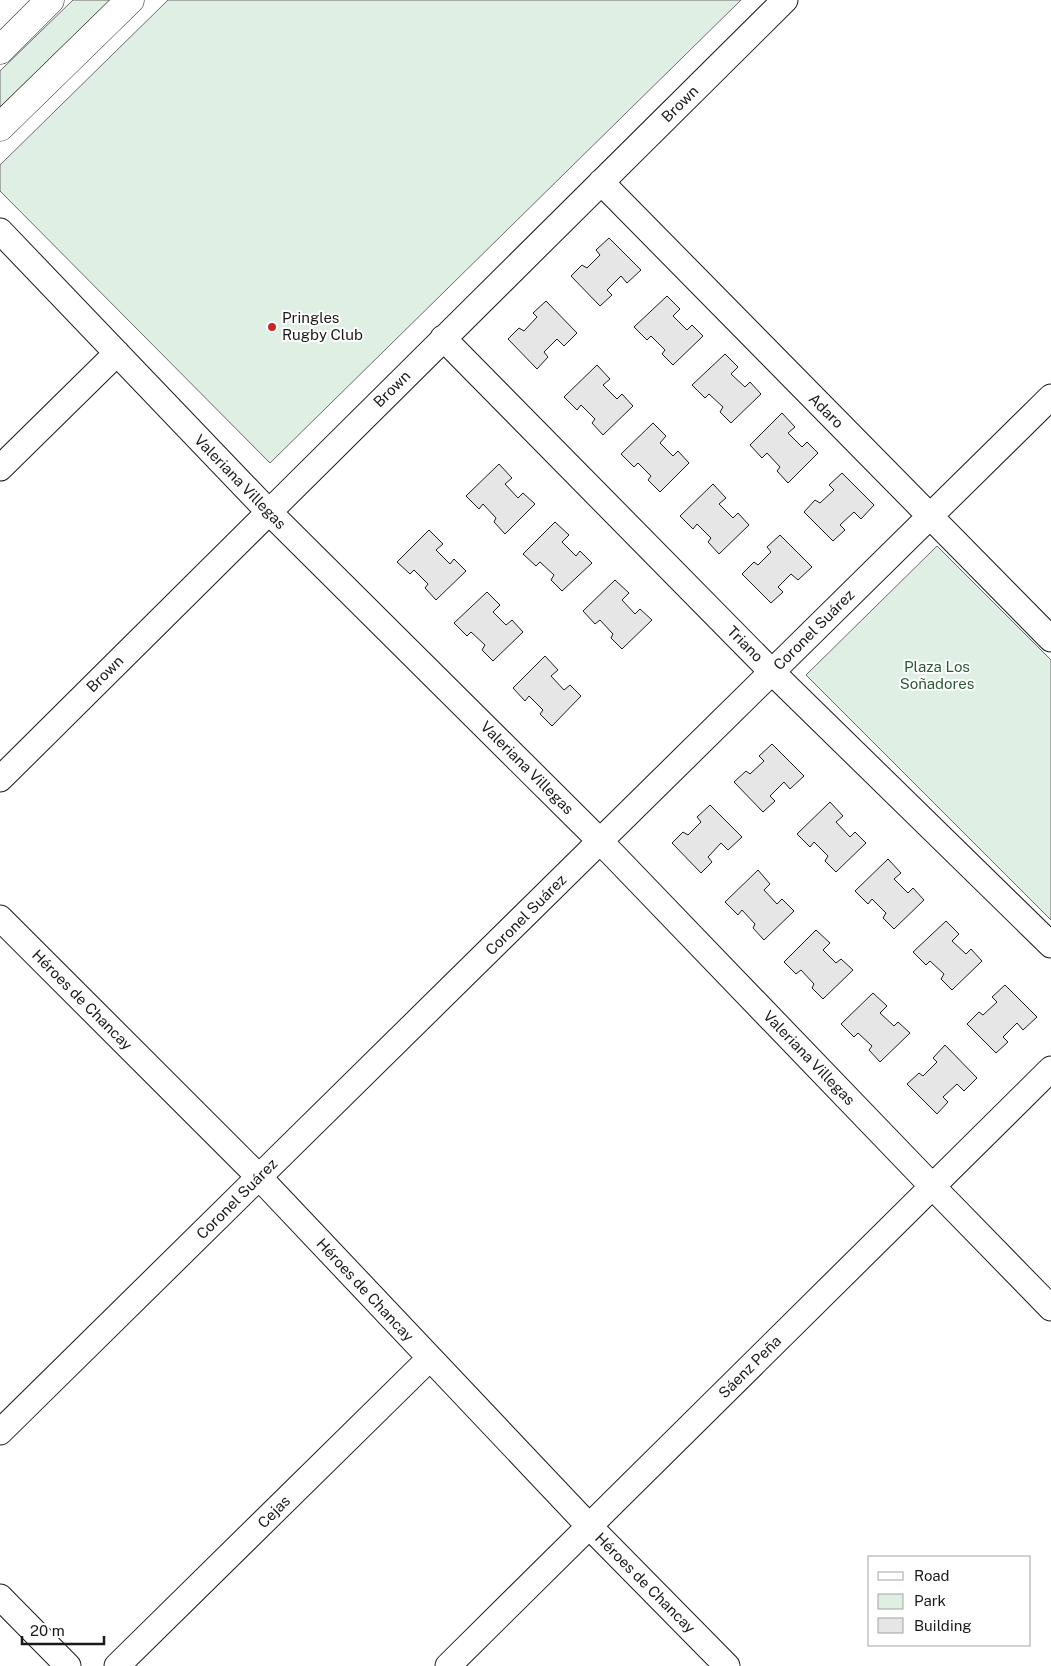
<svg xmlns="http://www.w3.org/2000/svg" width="1051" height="1666" viewBox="0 0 1051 1666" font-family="'Public Sans',sans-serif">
	<rect width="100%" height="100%" fill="#fff"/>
	<path fill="#e0efe3" stroke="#6a6a6a" d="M 73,0 L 110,0 L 0,107 L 0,71 Z
		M 168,0 L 741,0 L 270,463 L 0,191 L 0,165 Z
		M 937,546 L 1051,660 L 1051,920 L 806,675 Z"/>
	<path fill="#e6e6e6" stroke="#1a1a1a" d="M 609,238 L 641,270 L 627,283 L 621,276 L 607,290 L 612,295 L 600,306 L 571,276 L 582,265 L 587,268 L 600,255 L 596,250 Z
		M 667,296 L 680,309 L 673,316 L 687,330 L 692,325 L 703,336 L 673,365 L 662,354 L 665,350 L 651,336 L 647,340 L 634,327 Z
		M 546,301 L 577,333 L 564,346 L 557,339 L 544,352 L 548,357 L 537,369 L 508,339 L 519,328 L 524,331 L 537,317 L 533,313 Z
		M 725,354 L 738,367 L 731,374 L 745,387 L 750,382 L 761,394 L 731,423 L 720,412 L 723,407 L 709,394 L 705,398 L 692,385 Z
		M 597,365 L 610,379 L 603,385 L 617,399 L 622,394 L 633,406 L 603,435 L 592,423 L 595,419 L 581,405 L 577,410 L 564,397 Z
		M 782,413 L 795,427 L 788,433 L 802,447 L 807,442 L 818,453 L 788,483 L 777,471 L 780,467 L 767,453 L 762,458 L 750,445 Z
		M 653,423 L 666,436 L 660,443 L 673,456 L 678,451 L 689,463 L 660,492 L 648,480 L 651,476 L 638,463 L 634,467 L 621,454 Z
		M 499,464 L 512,478 L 505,484 L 518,498 L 523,493 L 535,504 L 505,534 L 494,522 L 496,518 L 483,504 L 479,509 L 466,496 Z
		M 842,473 L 874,505 L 861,519 L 854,512 L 840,525 L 845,530 L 833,541 L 804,512 L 815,500 L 820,503 L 834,490 L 829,485 Z
		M 713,484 L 726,498 L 719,504 L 733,518 L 738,513 L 749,525 L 719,554 L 708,542 L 711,538 L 697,524 L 693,529 L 680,516 Z
		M 555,522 L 569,535 L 562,542 L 576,556 L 580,551 L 592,563 L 562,591 L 551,580 L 554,575 L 540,562 L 536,566 L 523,554 Z
		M 429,530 L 443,544 L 436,550 L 450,564 L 454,559 L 466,571 L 436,600 L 425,588 L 428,584 L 414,570 L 410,574 L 397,562 Z
		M 780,535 L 812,567 L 798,580 L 791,574 L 778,587 L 783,592 L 771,603 L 742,574 L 754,562 L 758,565 L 771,552 L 767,547 Z
		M 615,580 L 629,593 L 622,600 L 635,614 L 640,609 L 652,620 L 622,649 L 611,638 L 613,634 L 600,620 L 595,624 L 583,611 Z
		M 487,592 L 500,605 L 493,612 L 506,625 L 512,620 L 523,632 L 493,661 L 482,650 L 485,645 L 471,632 L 467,636 L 454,623 Z
		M 545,656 L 558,670 L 551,676 L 564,690 L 570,685 L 581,696 L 552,726 L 540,714 L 543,710 L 529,696 L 525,701 L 513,688 Z
		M 772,744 L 804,776 L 790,789 L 784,782 L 770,796 L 775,801 L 763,812 L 734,782 L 746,771 L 750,774 L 764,761 L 759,756 Z
		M 830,802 L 843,816 L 836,822 L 850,837 L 855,832 L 866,843 L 836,872 L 825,861 L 828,856 L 814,842 L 810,847 L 797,834 Z
		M 710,805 L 742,837 L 728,850 L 721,843 L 708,857 L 712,862 L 701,873 L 672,843 L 683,832 L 688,835 L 701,822 L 697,817 Z
		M 888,859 L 901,873 L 894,879 L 908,893 L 913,888 L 924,900 L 894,929 L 883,918 L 886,913 L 872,899 L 868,904 L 855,891 Z
		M 758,870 L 770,884 L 764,890 L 777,904 L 782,899 L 794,911 L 764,940 L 753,928 L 755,924 L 742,910 L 738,915 L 725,902 Z
		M 946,921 L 959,934 L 952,941 L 966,954 L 971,949 L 982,961 L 952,990 L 941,979 L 944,974 L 930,961 L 926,965 L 913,952 Z
		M 816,930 L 830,943 L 823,950 L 836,963 L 841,959 L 853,970 L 823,999 L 812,988 L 814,984 L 801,970 L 796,974 L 784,962 Z
		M 1005,985 L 1037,1017 L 1023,1030 L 1017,1023 L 1003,1037 L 1008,1042 L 996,1053 L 967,1024 L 979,1012 L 983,1015 L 997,1002 L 992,997 Z
		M 873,993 L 887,1006 L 880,1013 L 894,1026 L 898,1022 L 910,1033 L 880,1062 L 869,1050 L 872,1046 L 858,1033 L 854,1037 L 841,1024 Z
		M 945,1045 L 977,1078 L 964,1091 L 957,1084 L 943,1097 L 948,1102 L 937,1114 L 907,1084 L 919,1073 L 923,1076 L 937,1062 L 933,1058 Z"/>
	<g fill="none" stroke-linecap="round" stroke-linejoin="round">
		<g stroke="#1a1a1a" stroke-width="27">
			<path id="minor" d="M 601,182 L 1051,639
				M 0,231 L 268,511 L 600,841 L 932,1186 L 1051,1308
				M 443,338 L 772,672 L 1051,945
				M 0,468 L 117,353
				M 0,779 L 785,0
				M 0,918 L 259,1177 L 589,1526 L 727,1666
				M 0,1432 L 1051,397
				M 0,1597 L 68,1666
				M 117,1666 L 430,1358
				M 448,1666 L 1051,1069"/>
		</g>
		<g stroke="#1a1a1a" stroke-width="29">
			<path id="secondary" d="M 0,50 L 50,0
				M 0,127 L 130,0"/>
		</g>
		<use href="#minor" stroke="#fff" stroke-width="25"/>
		<use href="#secondary" stroke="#fff" stroke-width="28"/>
	</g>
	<circle fill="#c62828" stroke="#fff" stroke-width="2" cx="272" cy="327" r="5"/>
	<g text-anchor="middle" stroke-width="4" stroke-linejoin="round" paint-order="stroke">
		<g font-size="15" fill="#1a1a1a" stroke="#fff">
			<text transform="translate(680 104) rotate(-45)" y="5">Brown</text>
			<text transform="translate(392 389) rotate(-45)" y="5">Brown</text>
			<text transform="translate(826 411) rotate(45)" y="5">Adaro</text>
			<text transform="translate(240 482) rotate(46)" y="5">Valeriana Villegas</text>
			<text transform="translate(814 630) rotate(-45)" y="5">Coronel Suárez</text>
			<text transform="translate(745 644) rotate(45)" y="5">Triano</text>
			<text transform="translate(105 674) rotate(-45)" y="5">Brown</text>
			<text transform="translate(527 768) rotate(45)" y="5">Valeriana Villegas</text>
			<text transform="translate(526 915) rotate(-45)" y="5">Coronel Suárez</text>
			<text transform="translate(82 1000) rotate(45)" y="5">Héroes de Chancay</text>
			<text transform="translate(809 1058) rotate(46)" y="5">Valeriana Villegas</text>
			<text transform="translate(237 1199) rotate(-45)" y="5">Coronel Suárez</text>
			<text transform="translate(365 1290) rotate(47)" y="5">Héroes de Chancay</text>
			<text transform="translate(750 1367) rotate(-45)" y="5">Sáenz Peña</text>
			<text transform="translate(274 1512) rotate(-45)" y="5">Cejas</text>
			<text transform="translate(645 1583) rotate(45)" y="5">Héroes de Chancay</text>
		</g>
		<g font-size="15" fill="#1a1a1a" stroke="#fff" text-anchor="start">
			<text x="282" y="323">Pringles<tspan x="282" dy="17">Rugby Club</tspan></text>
		</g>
		<g font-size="15" fill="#2b5a34" stroke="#fff">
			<text x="937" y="672">Plaza Los<tspan x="937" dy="17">Soñadores</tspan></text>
		</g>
	</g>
	<rect x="868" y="1556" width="162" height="90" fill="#ffffff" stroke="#a3a3a3"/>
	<rect x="878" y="1572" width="25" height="8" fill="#ffffff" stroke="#a3a3a3"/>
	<text x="914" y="1581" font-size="15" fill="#1a1a1a">Road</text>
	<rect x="878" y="1594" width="25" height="15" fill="#e0efe3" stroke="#a3a3a3"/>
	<text x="914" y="1606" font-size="15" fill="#1a1a1a">Park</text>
	<rect x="878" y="1618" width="25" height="15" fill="#e6e6e6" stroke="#a3a3a3"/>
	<text x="914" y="1631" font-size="15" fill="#1a1a1a">Building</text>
	<path d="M22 1636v8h82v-8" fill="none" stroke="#1a1a1a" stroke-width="2.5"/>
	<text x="30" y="1636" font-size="15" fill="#1a1a1a" stroke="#ffffff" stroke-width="4" paint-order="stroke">20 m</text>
</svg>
